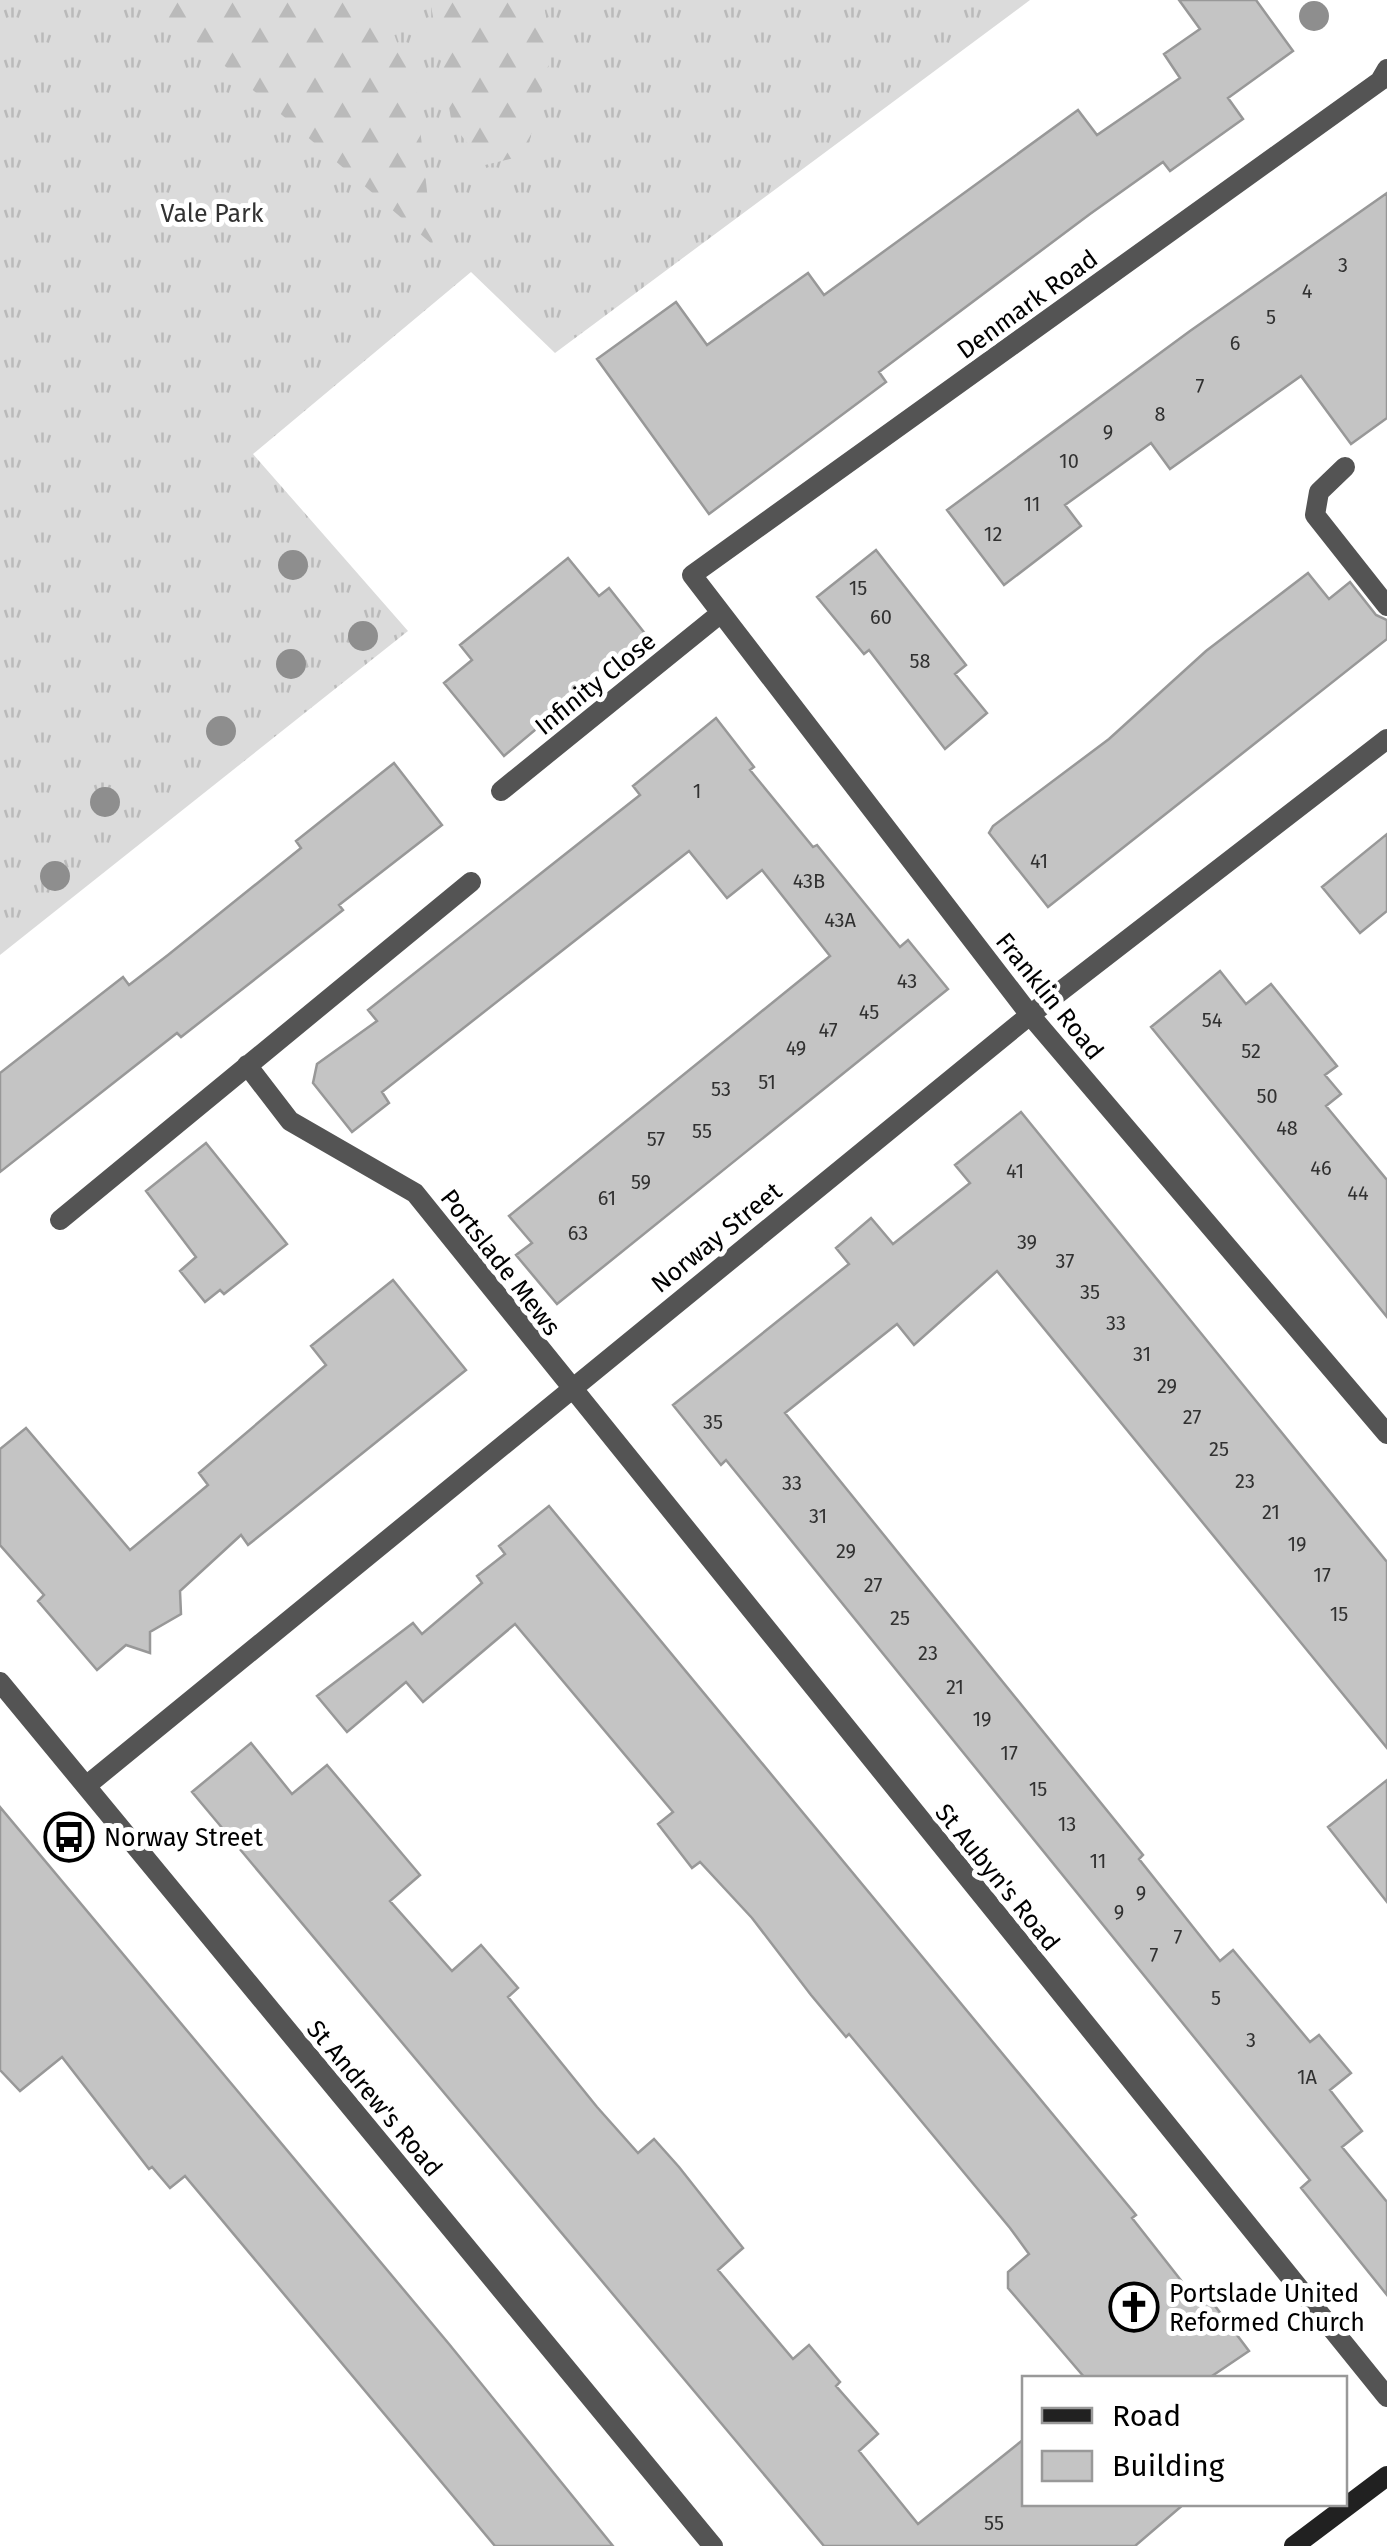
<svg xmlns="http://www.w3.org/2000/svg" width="1387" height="2546" viewBox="0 0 1387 2546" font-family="'Fira Sans',sans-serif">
	<defs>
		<pattern id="grass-tufts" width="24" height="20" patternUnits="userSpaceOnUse" patternTransform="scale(2.5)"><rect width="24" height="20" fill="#dbdbdb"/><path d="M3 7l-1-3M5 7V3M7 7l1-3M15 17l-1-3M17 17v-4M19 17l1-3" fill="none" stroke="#bababa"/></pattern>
		<pattern id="forest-firs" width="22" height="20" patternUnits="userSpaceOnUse" patternTransform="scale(2.5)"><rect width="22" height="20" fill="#dbdbdb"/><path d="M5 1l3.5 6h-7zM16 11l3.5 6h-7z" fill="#bababa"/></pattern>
	</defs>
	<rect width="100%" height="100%" fill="#fff"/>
	<path fill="url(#grass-tufts)" d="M 0,0 L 1030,0 L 555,353 L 471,272 L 253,454 L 408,631 L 0,955 Z"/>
	<path fill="url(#forest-firs)" d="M 148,0 L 381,0 L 416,92 L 433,245 Z
		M 430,0 L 543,0 L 552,50 L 526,155 L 485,165 L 452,124 Z"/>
	<path fill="#c4c4c4" stroke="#989898" stroke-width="2.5" d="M 1179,0 L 1256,0 L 1293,51 L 1228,98 L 1243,119 L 1170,171 L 1163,162 L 1090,214 L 879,372 L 886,382 L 709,514 L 597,359 L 676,302 L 707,345 L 808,273 L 824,295 L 1078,110 L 1097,135 L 1180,78 L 1164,54 L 1200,29 Z
		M 1387,193 L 1387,418 L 1351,444 L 1301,376 L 1170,469 L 1151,443 L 1065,505 L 1081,526 L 1004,585 L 947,510 L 1190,331 Z
		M 876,550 L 966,665 L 955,674 L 987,713 L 945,749 L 869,650 L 864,654 L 817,597 Z
		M 568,558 L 599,596 L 609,588 L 647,636 L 504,756 L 444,683 L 472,660 L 460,645 Z
		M 1308,573 L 1329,599 L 1350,582 L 1376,615 L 1387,620 L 1387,639 L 1048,907 L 989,833 L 993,826 L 1109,739 L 1206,651 Z
		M 716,718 L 754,767 L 750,770 L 813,847 L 817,845 L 900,947 L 908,940 L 948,989 L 557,1304 L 516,1255 L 532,1243 L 509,1216 L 830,956 L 762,870 L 727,898 L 689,851 L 382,1092 L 389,1103 L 352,1132 L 313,1083 L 317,1064 L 377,1021 L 368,1010 L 640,795 L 633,786 Z
		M 394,763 L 442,825 L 339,905 L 343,910 L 245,987 L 181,1037 L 177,1033 L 0,1172 L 0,1073 L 123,977 L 129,985 L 168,955 L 301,848 L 296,841 Z
		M 1387,834 L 1387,911 L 1360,933 L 1322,887 Z
		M 1220,971 L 1246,1004 L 1271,984 L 1337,1066 L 1325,1075 L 1341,1094 L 1326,1106 L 1387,1180 L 1387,1317 L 1151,1027 Z
		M 1021,1112 L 1387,1562 L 1387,1748 L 997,1271 L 914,1345 L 897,1324 L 785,1413 L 1143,1855 L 1139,1859 L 1220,1961 L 1233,1950 L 1310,2042 L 1319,2035 L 1351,2073 L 1330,2090 L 1362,2131 L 1342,2147 L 1387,2202 L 1387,2295 L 1301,2188 L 1310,2180 L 726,1460 L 721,1465 L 673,1405 L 849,1264 L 836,1248 L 871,1218 L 893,1244 L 970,1183 L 955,1165 Z
		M 206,1143 L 287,1244 L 224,1294 L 220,1290 L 205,1302 L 180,1271 L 196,1257 L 146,1191 Z
		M 393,1280 L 466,1370 L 248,1545 L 241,1535 L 180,1591 L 181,1614 L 150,1632 L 150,1653 L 126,1645 L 97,1670 L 38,1601 L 44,1595 L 0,1545 L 0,1449 L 26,1428 L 130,1550 L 208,1485 L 199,1473 L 326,1365 L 311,1346 Z
		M 549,1506 L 1136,2215 L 1132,2218 L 1198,2302 L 1206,2294 L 1249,2351 L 1209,2378 L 1085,2378 L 1008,2288 L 1008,2272 L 1029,2254 L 1010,2228 L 849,2034 L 846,2037 L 811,1995 L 752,1918 L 700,1862 L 692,1868 L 658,1824 L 673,1812 L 515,1624 L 423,1702 L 406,1682 L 347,1732 L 317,1696 L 413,1623 L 422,1634 L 482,1583 L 477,1576 L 505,1554 L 499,1546 Z
		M 251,1743 L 292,1794 L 327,1765 L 420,1875 L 390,1901 L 452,1971 L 481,1945 L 518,1988 L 508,1997 L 597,2107 L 638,2153 L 654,2139 L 679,2167 L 743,2248 L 718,2270 L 793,2359 L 809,2345 L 840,2382 L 836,2386 L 878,2434 L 859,2451 L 918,2524 L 1024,2439 L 1024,2504 L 1184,2504 L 1135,2546 L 824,2546 L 192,1792 Z
		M 1387,1780 L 1387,1902 L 1328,1827 Z
		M 0,1807 L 449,2344 L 613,2546 L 495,2546 L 185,2176 L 170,2188 L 152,2167 L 149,2169 L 62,2057 L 20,2091 L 0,2070 Z"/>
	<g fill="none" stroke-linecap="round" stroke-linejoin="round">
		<path stroke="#545454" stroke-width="20" d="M 1345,467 L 1319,492 L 1315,515 L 1387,606"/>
		<path stroke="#545454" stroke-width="20" d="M 1387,69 L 1380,81 L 692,575 L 1030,1015 L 1387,1434
			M 501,791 L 721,613
			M 247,1065 L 290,1121 L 415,1193 L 1387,2397
			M 60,1220 L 471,882
			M 0,1682 L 713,2546
			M 86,1786 L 1030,1015 L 1387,739"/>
		<path stroke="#212121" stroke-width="20" d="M 1294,2546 L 1387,2476"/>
	</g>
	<g fill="#8e8e8e">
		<circle cx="1314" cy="16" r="15"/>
		<circle cx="293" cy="565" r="15"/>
		<circle cx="363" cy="636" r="15"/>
		<circle cx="291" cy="664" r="15"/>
		<circle cx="221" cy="731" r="15"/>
		<circle cx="105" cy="802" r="15"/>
		<circle cx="55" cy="876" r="15"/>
	</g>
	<defs>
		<g id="bus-ring" transform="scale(2.5)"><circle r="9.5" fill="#fff" stroke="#000" stroke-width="1.5"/><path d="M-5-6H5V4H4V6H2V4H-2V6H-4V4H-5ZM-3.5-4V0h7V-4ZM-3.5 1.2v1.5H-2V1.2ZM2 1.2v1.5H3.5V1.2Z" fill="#000"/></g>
		<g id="church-ring" transform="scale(2.5)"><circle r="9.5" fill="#fff" stroke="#000" stroke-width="1.5"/><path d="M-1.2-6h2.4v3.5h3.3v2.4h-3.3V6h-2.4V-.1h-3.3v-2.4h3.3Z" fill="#000"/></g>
	</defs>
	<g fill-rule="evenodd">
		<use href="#bus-ring" x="69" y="1837"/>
		<use href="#church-ring" x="1134" y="2307"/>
	</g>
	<g text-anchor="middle" stroke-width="10" stroke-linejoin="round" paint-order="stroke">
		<g font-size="20" fill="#313131">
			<text x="1343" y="272">3</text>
			<text x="1307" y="298">4</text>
			<text x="1271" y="324">5</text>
			<text x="1235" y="350">6</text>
			<text x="1200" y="393">7</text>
			<text x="1160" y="421">8</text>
			<text x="1108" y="439">9</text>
			<text x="1069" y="468">10</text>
			<text x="1032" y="511">11</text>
			<text x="993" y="541">12</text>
			<text x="858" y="595">15</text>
			<text x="881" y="624">60</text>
			<text x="920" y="668">58</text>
			<text x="697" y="798">1</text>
			<text x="1039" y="868">41</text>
			<text x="809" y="888">43B</text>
			<text x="840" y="927">43A</text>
			<text x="907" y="988">43</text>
			<text x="869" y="1019">45</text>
			<text x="1212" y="1027">54</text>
			<text x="828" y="1037">47</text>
			<text x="796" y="1055">49</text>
			<text x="1251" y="1058">52</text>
			<text x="767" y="1089">51</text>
			<text x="721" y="1096">53</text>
			<text x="1267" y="1103">50</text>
			<text x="1287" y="1135">48</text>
			<text x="702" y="1138">55</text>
			<text x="656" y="1146">57</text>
			<text x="1321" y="1175">46</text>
			<text x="1015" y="1178">41</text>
			<text x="641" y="1189">59</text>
			<text x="1358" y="1200">44</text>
			<text x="607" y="1205">61</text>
			<text x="578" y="1240">63</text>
			<text x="1027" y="1249">39</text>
			<text x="1065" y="1268">37</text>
			<text x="1090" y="1299">35</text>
			<text x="1116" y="1330">33</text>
			<text x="1142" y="1361">31</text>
			<text x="1167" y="1393">29</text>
			<text x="1192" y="1424">27</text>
			<text x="713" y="1429">35</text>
			<text x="1219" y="1456">25</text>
			<text x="1245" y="1488">23</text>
			<text x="792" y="1490">33</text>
			<text x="1271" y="1519">21</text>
			<text x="818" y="1523">31</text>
			<text x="1297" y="1551">19</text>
			<text x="846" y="1558">29</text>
			<text x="1322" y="1582">17</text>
			<text x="873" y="1592">27</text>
			<text x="1339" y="1621">15</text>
			<text x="900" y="1625">25</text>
			<text x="928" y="1660">23</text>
			<text x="955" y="1694">21</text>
			<text x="982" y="1726">19</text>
			<text x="1009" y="1760">17</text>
			<text x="1038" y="1796">15</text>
			<text x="1067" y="1831">13</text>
			<text x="1098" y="1868">11</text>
			<text x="1141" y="1900">9</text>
			<text x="1119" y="1919">9</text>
			<text x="1178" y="1944">7</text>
			<text x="1154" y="1962">7</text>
			<text x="1216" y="2005">5</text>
			<text x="1251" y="2047">3</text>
			<text x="1307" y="2084">1A</text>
			<text x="994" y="2530">55</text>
		</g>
		<g font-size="25" fill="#323232" stroke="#fff">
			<text x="212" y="222">Vale Park</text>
		</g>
		<g font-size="25" fill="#000" stroke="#fff">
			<text transform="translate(1027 304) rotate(-36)" y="9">Denmark Road</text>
			<text transform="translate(595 683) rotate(-39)" y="9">Infinity Close</text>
			<text transform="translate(1050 996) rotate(51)" y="9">Franklin Road</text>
			<text transform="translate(716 1237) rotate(-39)" y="9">Norway Street</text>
			<text transform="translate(501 1262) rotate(52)" y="9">Portslade Mews</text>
			<text transform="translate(998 1877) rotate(51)" y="9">St Aubyn's Road</text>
			<text transform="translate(375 2098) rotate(50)" y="9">St Andrew's Road</text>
		</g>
		<g font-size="25" fill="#000" stroke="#fff" text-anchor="start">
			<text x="104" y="1846">Norway Street</text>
			<text x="1169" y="2302">Portslade United<tspan x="1169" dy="29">Reformed Church</tspan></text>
		</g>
	</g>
	<rect x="1022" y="2376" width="325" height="130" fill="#ffffff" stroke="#999999" stroke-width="2.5"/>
	<rect x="1042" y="2408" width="50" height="15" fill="#212121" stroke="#999999" stroke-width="2.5"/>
	<text x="1112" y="2426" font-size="30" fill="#000000">Road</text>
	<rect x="1042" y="2451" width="50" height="30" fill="#c4c4c4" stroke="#999999" stroke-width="2.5"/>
	<text x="1112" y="2476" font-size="30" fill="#000000">Building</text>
</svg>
